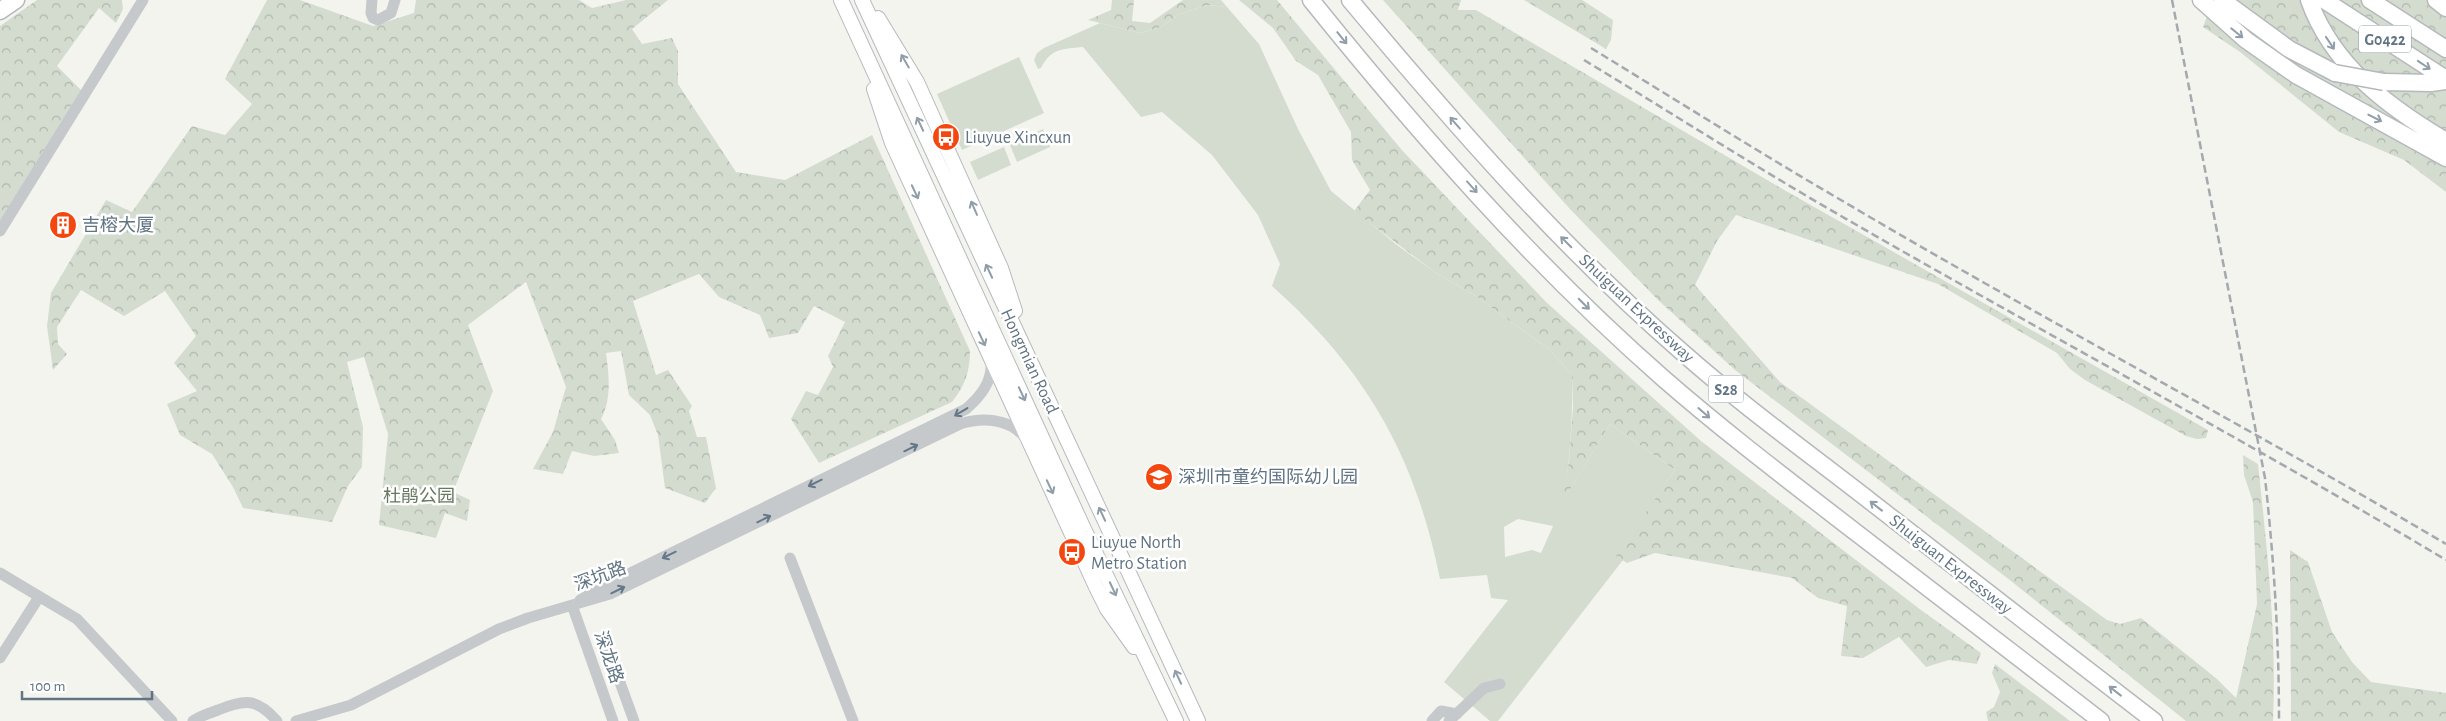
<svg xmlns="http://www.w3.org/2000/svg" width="2446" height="721" viewBox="0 0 2446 721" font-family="'Alegreya Sans','Noto Sans SC',sans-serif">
	<defs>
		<pattern id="forest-crowns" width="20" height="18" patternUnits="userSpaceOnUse" patternTransform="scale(1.25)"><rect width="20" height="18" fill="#d4dcd0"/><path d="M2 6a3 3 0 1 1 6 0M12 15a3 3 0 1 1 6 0" fill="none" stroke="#afb7ae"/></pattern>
	</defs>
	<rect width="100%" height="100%" fill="#f4f4ef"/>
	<path fill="#d4dcd0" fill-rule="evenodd" d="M 1207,5 L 1227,7 L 1259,44 L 1298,129 L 1331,191 L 1397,245 L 1436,273 L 1474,295 L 1549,349 L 1572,375 C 1573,417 1570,458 1564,499 L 1610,424 L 1675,470 L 1617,556 L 1623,560 L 1498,721 L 1490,721 L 1444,682 L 1508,600 L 1491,598 L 1487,575 L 1440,579 C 1415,455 1366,370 1272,286 L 1280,264 L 1258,215 L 1212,155 L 1162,112 L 1141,117 L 1083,47 C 1063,49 1051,48 1041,68 L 1038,69 L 1034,60 L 1037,53 L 1044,48 L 1100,23 L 1140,33 L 1161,27 L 1178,15 ZM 1518,519 L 1553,526 L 1541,553 L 1532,550 L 1505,557 L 1504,527 Z
		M 1019,57 L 1044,113 L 962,150 L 937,94 Z
		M 1043,129 L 1050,147 L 1017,162 L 1010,145 Z
		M 1004,147 L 1011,165 L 978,180 L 970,162 Z"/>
	<path fill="url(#forest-crowns)" d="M 37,0 L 122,0 L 123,9 L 116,23 L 99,8 L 57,66 L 81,90 L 0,222 L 0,26 Z
		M 267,0 L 300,0 L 373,26 L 414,13 L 416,0 L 579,0 L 592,8 L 626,0 L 668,0 L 632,29 L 642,44 L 672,38 L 678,51 L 678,84 L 736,172 L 785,180 L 872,135 L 970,351 C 970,371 965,386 952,402 L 819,463 L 791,419 L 806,391 L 818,395 L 833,367 L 828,356 L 845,322 L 814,306 L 798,333 L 769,338 L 760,315 L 719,297 L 699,274 L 633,301 L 656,375 L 668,370 L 692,406 L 689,411 L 697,437 L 706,437 L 716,488 L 705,503 L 665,488 L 658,435 L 650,415 L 629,395 L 621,351 L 606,353 C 609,375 612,398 601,419 L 615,440 L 619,453 L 594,456 L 572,451 L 563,474 L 533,469 L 553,432 L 566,387 L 526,282 L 468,325 L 493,391 L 453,492 L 470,500 L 467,521 L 445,513 L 436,538 L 379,525 L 388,434 L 364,357 L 347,362 L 363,427 L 362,467 L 348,486 L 332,522 L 243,508 L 233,487 L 212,454 L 180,435 L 167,404 L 197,391 L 174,363 L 196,336 L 165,291 L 124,316 L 81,290 L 57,327 L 58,344 L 67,354 L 53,370 L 47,326 L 51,293 L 106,200 L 132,212 L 192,126 L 225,135 L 252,104 L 225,79 Z
		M 1112,0 L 1134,0 L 1132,21 L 1150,23 L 1183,0 L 1221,0 L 1227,7 L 1207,5 L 1178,15 L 1161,27 L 1140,33 L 1088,20 L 1111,10 Z
		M 1239,0 L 1277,0 L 1401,149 L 1546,302 L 1701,441 L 1921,610 L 1981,653 L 1977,664 L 1949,660 L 1926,667 L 1899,637 L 1863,658 L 1841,656 L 1847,606 L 1818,598 L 1792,578 L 1655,553 L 1627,563 L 1616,556 L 1675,470 L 1610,424 L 1563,501 L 1569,460 L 1573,406 L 1572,375 L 1549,349 L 1474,295 L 1436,273 L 1354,211 L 1370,190 L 1352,160 L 1351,132 L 1318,75 L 1296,61 L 1273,28 Z
		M 1383,0 L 1461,0 L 1458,10 L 1476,10 L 1786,191 L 2208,430 L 2206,438 L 2197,439 L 2186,436 L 2085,380 L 2070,369 L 2057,353 L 1938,284 L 1736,215 L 1717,241 L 1695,285 L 1780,382 L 2107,620 L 2120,624 L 2141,618 L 2217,679 L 2236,698 L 2257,604 L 2253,502 L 2244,475 L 2243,455 L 2258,464 C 2267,549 2277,635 2273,721 L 2186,721 L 2011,581 L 1735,370 L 1658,300 L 1569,208 Z
		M 1524,0 L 1582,0 L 1613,20 L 1611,40 L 1606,49 Z
		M 2213,0 L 2446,0 L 2446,192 L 2404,160 L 2339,132 L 2240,52 L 2203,27 Z
		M 2290,550 L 2308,562 L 2332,632 L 2352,662 L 2371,682 L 2446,693 L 2446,721 L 2291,721 Z
		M 1995,664 L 2070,721 L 1988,721 L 1986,712 L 1994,707 L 2000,692 L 1992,673 Z"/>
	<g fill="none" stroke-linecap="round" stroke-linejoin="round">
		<g stroke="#b6babe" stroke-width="16">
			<path id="major" d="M 841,0 L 1084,529 L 1176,721
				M 862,0 L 1198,721
				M 878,18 L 917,82 L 1001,268 L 1015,311
				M 874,89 L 892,143 L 1096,587 L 1107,609 L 1134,647"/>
		</g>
		<g stroke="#b5b9bc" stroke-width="19">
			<path id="highway" d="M 1311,0 C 1419,134 1534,265 1664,379 C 1726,433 1792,483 1858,534 C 1939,596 2020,659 2101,721
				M 1350,0 C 1454,124 1560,246 1682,352 C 1742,405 1807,452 1870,501 C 1964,574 2059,648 2154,721
				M 2201,0 L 2246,40 L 2296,75 L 2446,158
				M 2222,0 L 2289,49 L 2335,73
				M 2309,0 C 2332,65 2388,107 2446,141
				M 2324,0 L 2446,79
				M 2370,0 L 2446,49
				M 2436,0 L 2446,8
				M 0,11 L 16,0
				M 2384,82 L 2431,83 L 2446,81"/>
		</g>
		<path stroke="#c6c9cc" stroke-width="11" d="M 372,0 L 371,13 L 373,18 L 378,20 L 391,13 L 395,0
			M 0,231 L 143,0
			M 790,558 L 853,721
			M 0,573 L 77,619 L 172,721
			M 580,600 L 606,585 L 966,409 C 981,396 993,381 991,360
			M 572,605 L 613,721
			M 609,652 L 634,721
			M 0,658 L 39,597
			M 193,721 C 200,716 210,713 218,710 C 245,699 257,698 277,721
			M 296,721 L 351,705 L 499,629 L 528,618 L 610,594 L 960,424 C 983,417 1011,418 1027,440
			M 1432,721 L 1441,711 L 1457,714
			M 1449,721 L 1484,688 L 1500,684"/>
		<use href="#major" stroke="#fff" stroke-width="14"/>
		<use href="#highway" stroke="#fff" stroke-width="16"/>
		<path stroke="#a3a9af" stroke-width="2.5" stroke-dasharray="8 4" stroke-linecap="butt" d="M 2172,0 L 2265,478 C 2274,559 2279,640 2279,721
			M 1591,48 C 1676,100 1760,153 1846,203 C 2044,320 2248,427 2446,544
			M 1584,60 C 1670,112 1754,166 1841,216 C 2042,332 2247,441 2446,560"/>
		<g stroke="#b5b9bc" stroke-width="19" stroke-linecap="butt">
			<path id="highway-bridge" d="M 2335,73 L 2384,82"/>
		</g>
		<use href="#highway-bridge" stroke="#fff" stroke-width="16"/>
	</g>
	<defs><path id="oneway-shaft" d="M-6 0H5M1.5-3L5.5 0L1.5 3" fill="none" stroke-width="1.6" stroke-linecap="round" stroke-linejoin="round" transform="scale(1.25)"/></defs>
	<g stroke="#909ea9">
		<use href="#oneway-shaft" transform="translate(2237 33) rotate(39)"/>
		<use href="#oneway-shaft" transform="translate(1342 38) rotate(51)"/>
		<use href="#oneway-shaft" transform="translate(2330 43) rotate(56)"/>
		<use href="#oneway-shaft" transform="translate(905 61) rotate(-120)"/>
		<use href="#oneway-shaft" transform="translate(2424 65) rotate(34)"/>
		<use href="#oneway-shaft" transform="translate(2375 118) rotate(27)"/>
		<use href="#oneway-shaft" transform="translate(1455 123) rotate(-131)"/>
		<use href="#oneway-shaft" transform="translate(920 124) rotate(-115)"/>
		<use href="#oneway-shaft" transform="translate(1472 187) rotate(48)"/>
		<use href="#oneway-shaft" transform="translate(915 192) rotate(65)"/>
		<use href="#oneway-shaft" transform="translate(974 208) rotate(-114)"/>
		<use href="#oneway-shaft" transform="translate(1566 242) rotate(-135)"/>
		<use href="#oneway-shaft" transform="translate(989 271) rotate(-115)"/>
		<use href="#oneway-shaft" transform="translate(1584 304) rotate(45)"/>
		<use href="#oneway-shaft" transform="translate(982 339) rotate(65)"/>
		<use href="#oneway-shaft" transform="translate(1022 394) rotate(65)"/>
		<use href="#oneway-shaft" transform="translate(1704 413) rotate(41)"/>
		<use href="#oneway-shaft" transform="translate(1050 487) rotate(65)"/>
		<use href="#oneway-shaft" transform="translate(1876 506) rotate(-142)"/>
		<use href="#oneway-shaft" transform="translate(1102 514) rotate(-115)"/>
		<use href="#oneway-shaft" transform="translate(1113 589) rotate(65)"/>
		<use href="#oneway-shaft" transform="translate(1178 677) rotate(-115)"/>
		<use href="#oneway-shaft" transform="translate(2115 691) rotate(-142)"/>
	</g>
	<g stroke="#657888">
		<use href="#oneway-shaft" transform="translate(961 412) rotate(149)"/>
		<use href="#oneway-shaft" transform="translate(911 448) rotate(-26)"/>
		<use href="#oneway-shaft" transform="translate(815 483) rotate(154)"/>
		<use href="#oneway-shaft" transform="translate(764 519) rotate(-26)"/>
		<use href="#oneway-shaft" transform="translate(669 555) rotate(154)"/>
		<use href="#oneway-shaft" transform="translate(618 590) rotate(-26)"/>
	</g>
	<defs>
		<g id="bus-disc" transform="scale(1.4375)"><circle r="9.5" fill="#f4460f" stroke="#fff"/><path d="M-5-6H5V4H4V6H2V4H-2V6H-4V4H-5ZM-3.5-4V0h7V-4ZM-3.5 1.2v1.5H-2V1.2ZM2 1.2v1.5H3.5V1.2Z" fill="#fff"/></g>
		<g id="building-disc" transform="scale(1.4375)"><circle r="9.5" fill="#f4460f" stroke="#fff"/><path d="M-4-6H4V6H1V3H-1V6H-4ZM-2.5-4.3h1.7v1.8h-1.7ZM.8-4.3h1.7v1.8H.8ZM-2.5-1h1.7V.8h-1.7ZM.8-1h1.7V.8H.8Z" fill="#fff"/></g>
		<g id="school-disc" transform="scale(1.4375)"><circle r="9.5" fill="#f4460f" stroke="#fff"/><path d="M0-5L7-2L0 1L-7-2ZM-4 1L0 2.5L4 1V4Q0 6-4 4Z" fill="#fff"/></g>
	</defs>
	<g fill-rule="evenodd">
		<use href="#bus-disc" x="946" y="137"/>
		<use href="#building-disc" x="63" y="225"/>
		<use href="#school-disc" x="1159" y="477"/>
		<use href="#bus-disc" x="1072" y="552"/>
	</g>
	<g text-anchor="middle" stroke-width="5" stroke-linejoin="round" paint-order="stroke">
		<g fill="#fff" stroke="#909ea9" stroke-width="1">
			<rect x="2359" y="25.5" width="52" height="27" rx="4"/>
			<rect x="1708.5" y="375.5" width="35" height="27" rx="4"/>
		</g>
		<g font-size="16" font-weight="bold" fill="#607484">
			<text x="2385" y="45">G0422</text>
			<text x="1726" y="395">S28</text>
		</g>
		<g font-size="18" fill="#607484" stroke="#fff" text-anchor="start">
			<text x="965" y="143">Liuyue Xincxun</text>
			<text x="82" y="231">吉榕大厦</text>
			<text x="1178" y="483">深圳市童约国际幼儿园</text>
			<text x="1091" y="548">Liuyue North<tspan x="1091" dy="21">Metro Station</tspan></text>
		</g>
		<g font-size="18" fill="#607484" stroke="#fff">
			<text transform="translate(1637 308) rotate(43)" y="6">Shuiguan Expressway</text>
			<text transform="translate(1030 361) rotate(65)" y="6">Hongmian Road</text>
			<text transform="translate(1951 564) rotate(38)" y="6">Shuiguan Expressway</text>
			<text transform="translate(600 576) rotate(-20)" y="6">深坑路</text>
			<text transform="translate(609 657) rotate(71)" y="6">深龙路</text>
		</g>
		<g font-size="18" fill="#657a5f" stroke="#fff">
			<text x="419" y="502">杜鹃公园</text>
		</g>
	</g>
	<path d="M22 691v8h130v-8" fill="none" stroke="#607484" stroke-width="2.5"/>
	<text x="30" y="691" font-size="15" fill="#607484" stroke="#ffffff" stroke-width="4" paint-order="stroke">100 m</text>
</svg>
